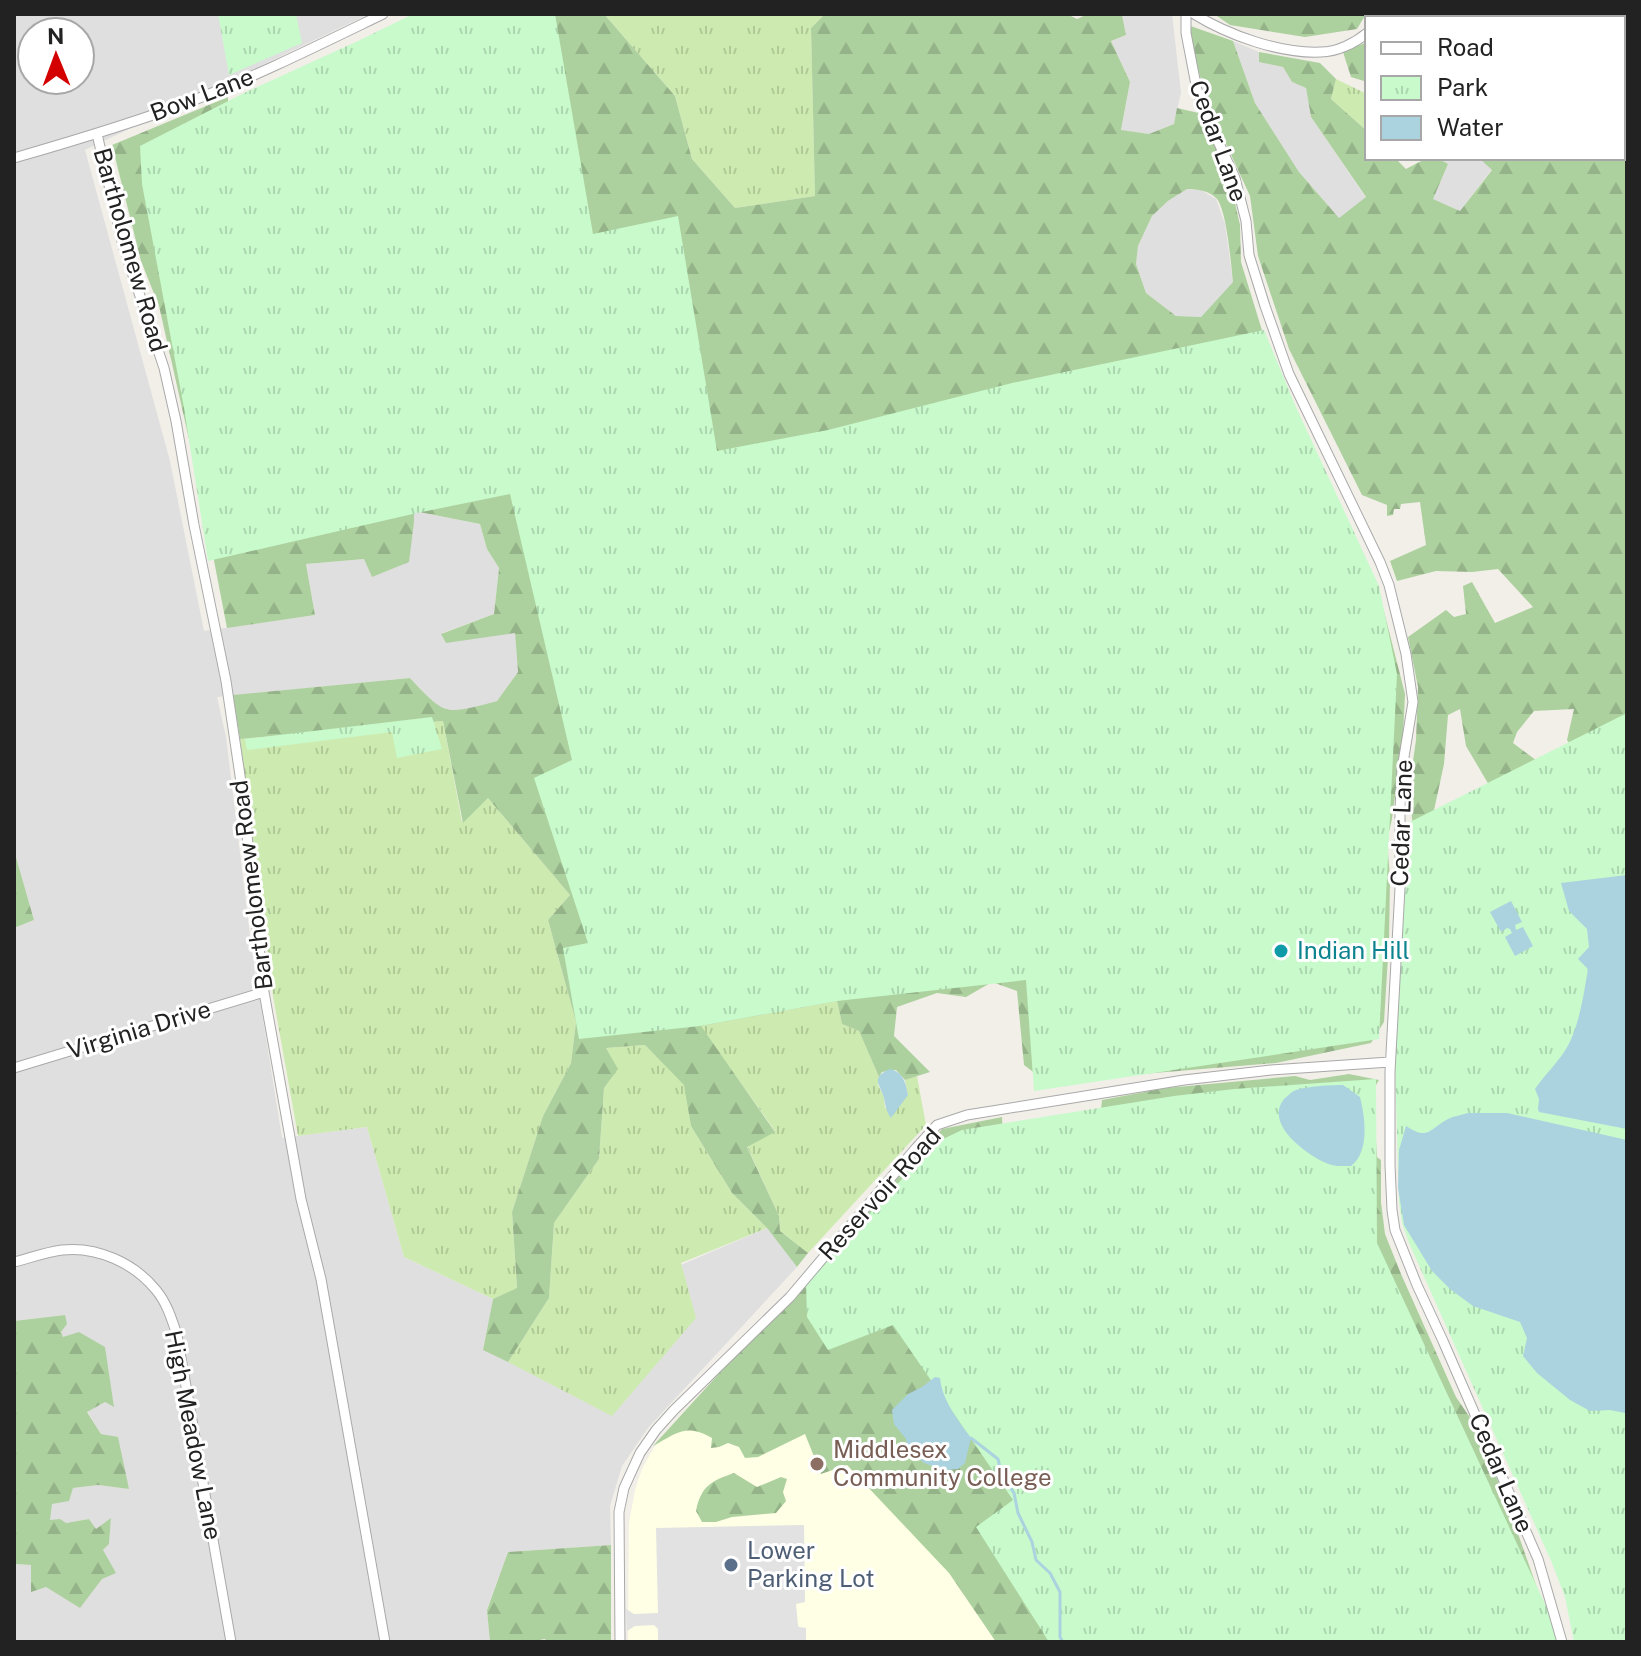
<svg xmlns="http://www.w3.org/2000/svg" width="1641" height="1656" viewBox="0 0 1641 1656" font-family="'Public Sans',sans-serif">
	<defs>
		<pattern id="grass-tufts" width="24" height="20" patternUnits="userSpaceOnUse" patternTransform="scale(2)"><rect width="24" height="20" fill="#cdebb0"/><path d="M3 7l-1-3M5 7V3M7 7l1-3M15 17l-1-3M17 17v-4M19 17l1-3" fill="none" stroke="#b0c997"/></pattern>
		<pattern id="forest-firs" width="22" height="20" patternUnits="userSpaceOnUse" patternTransform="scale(2)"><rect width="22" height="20" fill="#add19e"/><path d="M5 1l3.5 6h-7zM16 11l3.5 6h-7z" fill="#95b388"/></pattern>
		<pattern id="park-tufts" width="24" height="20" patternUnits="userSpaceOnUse" patternTransform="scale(2)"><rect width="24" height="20" fill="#c8facc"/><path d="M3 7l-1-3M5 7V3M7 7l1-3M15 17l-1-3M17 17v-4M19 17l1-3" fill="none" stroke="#acd6af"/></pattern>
	</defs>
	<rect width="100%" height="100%" fill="#f2efe9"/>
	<path fill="#e0dfdf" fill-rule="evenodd" d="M 14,14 L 369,14 L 85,150 L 170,461 L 204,631 L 315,615 L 306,564 L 364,559 L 413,511 L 480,524 L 487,549 L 499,568 L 494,614 L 442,633 L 515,632 L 518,672 L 497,701 L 456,712 L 436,705 L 410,678 L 217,697 L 226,737 L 251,944 L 282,1138 L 367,1127 L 404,1257 L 493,1299 L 483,1350 L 767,1228 L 797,1267 L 648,1428 L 622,1466 L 610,1506 L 611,1545 L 508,1552 L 487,1609 L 490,1642 L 14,1642 L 14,1564 L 31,1565 L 46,1587 L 80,1607 L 103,1550 L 109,1544 L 111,1519 L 96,1530 L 89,1519 L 66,1523 L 49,1520 L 52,1504 L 73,1488 L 98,1485 L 129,1489 L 101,1434 L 87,1411 L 105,1402 L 113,1406 L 63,1337 L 61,1333 L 65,1315 L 14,1321 L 14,928 L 34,920 L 14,850 ZM 32,32 L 80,32 L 80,80 L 32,80 Z
		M 1116,14 L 1172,14 L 1181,93 L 1174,124 L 1149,134 L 1121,131 L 1130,82 L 1111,41 L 1126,35 L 1122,16 Z
		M 1233,41 L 1259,52 L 1260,62 L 1283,67 L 1292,82 L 1306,88 L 1311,117 L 1366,198 L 1339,218 L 1299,172 L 1255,103 Z
		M 1439,158 L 1479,158 L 1492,169 L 1460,211 L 1432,199 L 1448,164 Z
		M 1187,189 L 1201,190 L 1216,199 L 1225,224 L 1233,282 L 1201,317 L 1176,316 L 1146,293 L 1136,264 L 1138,246 L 1152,216 L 1168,201 Z"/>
	<path fill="#ffffe5" d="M 806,1282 L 1049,1642 L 628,1642 L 629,1523 L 635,1490 L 642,1469 L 653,1449 L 667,1431 Z"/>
	<path fill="url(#grass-tufts)" d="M 604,14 L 825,14 L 811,28 L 815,196 L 735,208 L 692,159 L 675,96 Z
		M 1336,79 L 1367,94 L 1367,131 L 1331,99 Z
		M 443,721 L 462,822 L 488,798 L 570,895 L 548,920 L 576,1022 L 571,1063 L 543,1116 L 512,1212 L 517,1289 L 493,1299 L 404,1257 L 367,1127 L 298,1136 L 273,996 L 240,739 Z
		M 837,1001 L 842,1024 L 859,1031 L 879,1077 L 878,1085 L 884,1097 L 885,1108 L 908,1095 L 905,1080 L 917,1076 L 926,1125 L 808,1253 L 780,1231 L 779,1216 L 747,1146 L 775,1131 L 700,1026 Z
		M 645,1045 L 685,1085 L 691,1126 L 732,1193 L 767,1228 L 681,1263 L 696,1318 L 612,1416 L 508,1362 L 549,1298 L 554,1223 L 599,1159 L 604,1088 L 617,1069 L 606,1048 Z"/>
	<path fill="url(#forest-firs)" fill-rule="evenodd" d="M 414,14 L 604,14 L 675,96 L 692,159 L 735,208 L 815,196 L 811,28 L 825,14 L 1067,14 L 1077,19 L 1088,14 L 1122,15 L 1126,35 L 1111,41 L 1130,82 L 1121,130 L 1149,134 L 1174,124 L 1177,108 L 1203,114 L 1227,168 L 1240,225 L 1241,262 L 1273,366 L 1377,584 L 1405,694 L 1403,736 L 1392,819 L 1387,840 L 1390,878 L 1389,941 L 1384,1022 L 1371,1043 L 1276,1063 L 1070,1080 L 1041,1078 L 1024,1065 L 1017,991 L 992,982 L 966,997 L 937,993 L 897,1007 L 894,1036 L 930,1072 L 905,1080 L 896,1070 L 882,1072 L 879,1077 L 859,1031 L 842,1024 L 837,1001 L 701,1026 L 775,1132 L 747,1147 L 779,1216 L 780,1231 L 808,1253 L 797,1267 L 767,1228 L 732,1193 L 691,1126 L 684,1085 L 645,1045 L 606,1048 L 618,1069 L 604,1088 L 599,1159 L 554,1223 L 549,1298 L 508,1362 L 483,1350 L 493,1299 L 517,1288 L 512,1212 L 543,1116 L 571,1063 L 576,1022 L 548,920 L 570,895 L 488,798 L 463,823 L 443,721 L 240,739 L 233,695 L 410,678 C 447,718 446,714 497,701 L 518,672 L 515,633 L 446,643 L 441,634 L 494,614 L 499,568 L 487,549 L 480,524 L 414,511 L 414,522 L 409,562 L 372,577 L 364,559 L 306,564 L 315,615 L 227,628 L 200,488 L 159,306 L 141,261 L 112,145 L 228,97 L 229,177 ZM 1187,189 C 1197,189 1210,191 1217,199 C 1227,212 1231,264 1233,282 L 1201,317 L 1176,316 L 1146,293 L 1136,264 L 1138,246 L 1152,216 L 1168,201 Z
		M 1214,14 L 1366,14 L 1357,29 L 1305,37 L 1230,25 Z
		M 1393,14 L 1627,14 L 1627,62 L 1623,72 L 1623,18 L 1391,18 Z
		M 1185,24 L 1233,41 L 1255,103 L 1299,172 L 1339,218 L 1366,197 L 1311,117 L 1306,88 L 1292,82 L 1283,67 L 1259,62 L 1259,52 L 1320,63 L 1336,79 L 1331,99 L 1367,131 L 1367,158 L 1395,158 L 1406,169 C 1422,161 1431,152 1448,164 L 1433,199 L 1460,211 L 1492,170 L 1479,158 L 1623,158 L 1623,95 L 1627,136 L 1627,807 L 1578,757 L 1567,740 L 1574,709 L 1534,711 L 1517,732 L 1513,743 L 1548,769 L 1502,807 L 1466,746 L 1460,709 L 1448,715 L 1444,764 L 1428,838 L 1414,839 L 1409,788 L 1416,740 L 1418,687 L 1408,637 L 1446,610 L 1454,617 L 1466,614 L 1463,586 L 1472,582 L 1495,623 L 1533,607 L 1498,569 L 1472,572 L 1436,571 L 1397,581 L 1390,561 L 1426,545 L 1420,502 L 1401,504 L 1400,509 L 1394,509 L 1393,515 L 1387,516 L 1387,505 L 1362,495 L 1289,349 L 1258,256 L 1250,196 L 1209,107 Z
		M 1367,42 L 1367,82 L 1351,77 L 1343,52 Z
		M 14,850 L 34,920 L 14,928 Z
		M 1349,1074 L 1379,1080 L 1373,1090 L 1377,1157 L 1381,1160 L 1381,1202 L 1385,1234 L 1401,1274 L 1456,1397 L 1475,1425 L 1510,1511 L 1556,1642 L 996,1642 L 949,1573 L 847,1465 L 821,1474 L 805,1434 L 758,1457 L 745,1458 L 739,1447 L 728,1443 L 719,1447 L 711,1448 L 712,1438 C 686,1423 677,1433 653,1446 L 942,1129 L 1002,1117 L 1007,1224 L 1098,1138 L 1102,1100 L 1166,1088 L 1295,1076 L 1310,1080 Z
		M 65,1315 L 67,1324 L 61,1332 L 63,1337 L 79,1332 L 105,1347 L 114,1407 L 105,1402 L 87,1412 L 101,1434 L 118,1437 L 129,1489 L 98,1485 L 73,1488 L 69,1501 L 52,1504 L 50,1520 L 60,1519 L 66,1523 L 89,1519 L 96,1529 L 111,1518 L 109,1544 L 103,1550 L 116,1573 L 102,1579 L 80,1608 L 46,1587 L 31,1592 L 31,1565 L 14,1564 L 14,1321 Z
		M 734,1473 L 757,1487 L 781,1477 L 787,1479 L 783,1492 L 786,1501 L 776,1513 L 732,1517 L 716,1522 L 702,1522 L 696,1511 C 701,1486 711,1481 734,1473 Z
		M 611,1545 L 611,1642 L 547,1642 L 545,1639 L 530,1642 L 490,1642 L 487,1610 L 508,1552 Z"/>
	<path fill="url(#park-tufts)" d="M 218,14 L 296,14 L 302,43 L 229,75 Z
		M 413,14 L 555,14 L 593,234 L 678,216 L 717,451 L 828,430 L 1012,383 L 1264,330 L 1295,405 L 1379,586 L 1397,674 L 1379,1039 L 1034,1091 L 1026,980 L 837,1001 L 700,1026 L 579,1039 L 563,948 L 588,943 L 534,778 L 572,760 L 510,494 L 417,513 L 208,561 L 184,408 L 142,184 L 140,146 L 244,93 L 360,40 Z
		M 1627,713 L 1627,1642 L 1574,1642 L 1565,1597 L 1552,1563 L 1409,1243 L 1402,1223 L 1399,1202 L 1395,1064 L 1405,891 L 1405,860 L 1402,826 Z
		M 432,717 L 442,749 L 397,758 L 392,732 L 247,750 L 245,739 Z
		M 1376,1079 L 1377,1243 L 1552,1619 L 1557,1642 L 1049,1642 L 976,1527 L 1013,1500 L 893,1325 L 828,1350 L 807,1317 L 806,1282 L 929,1150 L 941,1140 L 962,1130 L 1174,1096 L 1234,1089 Z"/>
	<path fill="#e2e2e2" d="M 804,1525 L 805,1602 L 796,1604 L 798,1625 L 799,1627 L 806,1628 L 806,1642 L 658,1642 L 658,1629 L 654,1625 L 635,1626 L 627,1631 L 626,1609 L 634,1614 L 658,1613 L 656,1528 Z"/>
	<path fill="#aad3df" d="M 1627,875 L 1627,1129 L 1539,1112 L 1538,1109 L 1539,1099 L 1535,1089 C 1544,1075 1557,1064 1566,1049 C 1579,1028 1584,993 1588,969 L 1578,959 L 1589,947 L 1587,929 L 1569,911 L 1561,883 Z
		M 1511,901 L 1522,922 L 1515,925 L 1516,930 L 1523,927 L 1533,946 L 1515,956 L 1505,937 L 1512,933 L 1510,929 L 1507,928 L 1501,932 L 1490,912 Z
		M 890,1069 C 903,1072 906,1083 908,1095 L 891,1118 C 886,1111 886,1107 884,1098 C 880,1084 870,1078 890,1069 Z
		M 1343,1085 L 1360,1097 C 1365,1117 1370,1152 1351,1166 C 1342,1166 1334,1167 1326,1163 C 1306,1154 1264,1124 1284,1099 C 1287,1097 1291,1092 1294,1091 C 1305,1086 1331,1085 1343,1085 Z
		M 1468,1113 L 1507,1113 L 1627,1140 L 1627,1415 L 1625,1413 L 1610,1410 L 1590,1411 L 1570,1400 L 1537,1373 L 1523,1356 L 1527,1338 L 1520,1322 L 1473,1306 L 1450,1289 L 1432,1271 L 1404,1225 L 1398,1188 L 1399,1150 L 1406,1126 C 1429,1141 1429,1129 1448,1119 C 1454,1116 1462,1115 1468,1113 Z
		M 935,1377 L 940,1378 C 942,1400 958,1420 971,1438 L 965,1463 L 958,1469 L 943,1470 L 924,1463 L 908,1448 L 906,1439 L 894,1424 L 892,1410 L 908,1394 L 922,1387 Z"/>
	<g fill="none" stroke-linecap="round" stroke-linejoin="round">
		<path stroke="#aad3df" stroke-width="3" d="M 971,1438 L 998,1459 L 1002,1476 L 1014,1493 L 1018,1513 L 1032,1542 L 1036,1560 L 1050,1573 L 1060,1592 L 1060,1637 L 1063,1642"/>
		<g stroke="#a9a9a9" stroke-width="11">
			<path id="minor" d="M 1186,14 L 1186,33 L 1197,90 L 1204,111 L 1235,178 L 1246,221 L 1249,255 L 1265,306 L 1289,374 L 1380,562 L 1389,585 L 1406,654 L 1413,702 L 1402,769 L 1400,809 L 1400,888 L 1390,1072 L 1390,1165 L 1392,1210 L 1395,1230 L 1417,1285 L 1443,1341 L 1538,1559 L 1562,1642
				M 1194,14 C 1228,35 1280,54 1321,52 C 1337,52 1355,43 1367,33
				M 1383,18 L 1385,14
				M 97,134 L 123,245 L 164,368 L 176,421 L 194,525 L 226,681 L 242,789 L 264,992 L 301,1199 L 321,1279 L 385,1642
				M 14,158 C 73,141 131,124 189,102 C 255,77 319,45 383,14
				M 14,1068 L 264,992
				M 14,1262 C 30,1258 46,1252 62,1250 C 97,1246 134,1263 156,1290 C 167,1303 172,1320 177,1335 L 231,1642
				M 620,1642 L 619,1512 L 624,1488 L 640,1453 L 656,1430 L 674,1410 L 790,1297 L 916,1148 L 937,1125 L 967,1115 L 1184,1080 L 1271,1070 L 1390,1062"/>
		</g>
		<use href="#minor" stroke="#fff" stroke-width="9"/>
	</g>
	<circle fill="#0f9aa8" stroke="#fff" stroke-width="3" cx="1281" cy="951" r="8"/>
	<circle fill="#8d6e63" stroke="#fff" stroke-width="3" cx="817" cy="1464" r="8"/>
	<circle fill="#5c6f8a" stroke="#fff" stroke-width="3" cx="731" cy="1565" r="8"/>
	<g text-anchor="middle" stroke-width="6" stroke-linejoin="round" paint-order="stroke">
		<g font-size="24" fill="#222" stroke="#fff">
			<text transform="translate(202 95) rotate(-21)" y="8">Bow Lane</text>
			<text transform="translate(1218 141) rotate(70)" y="8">Cedar Lane</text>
			<text transform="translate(130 250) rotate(74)" y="8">Bartholomew Road</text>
			<text transform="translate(1402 823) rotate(-88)" y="8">Cedar Lane</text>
			<text transform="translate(252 885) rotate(-97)" y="8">Bartholomew Road</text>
			<text transform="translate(139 1030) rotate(-17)" y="8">Virginia Drive</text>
			<text transform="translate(880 1194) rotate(-48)" y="8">Reservoir Road</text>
			<text transform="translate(193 1435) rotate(79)" y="8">High Meadow Lane</text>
			<text transform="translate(1501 1473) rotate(67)" y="8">Cedar Lane</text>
		</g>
		<g font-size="24" fill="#0d838f" stroke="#fff" text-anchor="start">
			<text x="1297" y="959">Indian Hill</text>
		</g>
		<g font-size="24" fill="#785e54" stroke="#fff" text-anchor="start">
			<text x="833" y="1458">Middlesex<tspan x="833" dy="28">Community College</tspan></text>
		</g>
		<g font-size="24" fill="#4e5e75" stroke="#fff" text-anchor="start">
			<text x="747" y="1559">Lower<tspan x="747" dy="28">Parking Lot</tspan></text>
		</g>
	</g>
	<rect width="1641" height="1656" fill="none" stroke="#222222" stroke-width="32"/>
	<rect x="1365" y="16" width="260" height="144" fill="#ffffff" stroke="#a7a7a7" stroke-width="2"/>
	<rect x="1381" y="42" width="40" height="12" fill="#ffffff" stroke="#a7a7a7" stroke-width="2"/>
	<text x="1437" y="56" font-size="24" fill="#222222">Road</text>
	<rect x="1381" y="76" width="40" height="24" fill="url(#park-tufts)" stroke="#a7a7a7" stroke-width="2"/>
	<text x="1437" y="96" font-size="24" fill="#222222">Park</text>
	<rect x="1381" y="116" width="40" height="24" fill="#aad3df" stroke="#a7a7a7" stroke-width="2"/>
	<text x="1437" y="136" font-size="24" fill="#222222">Water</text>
	<g transform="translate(56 56) rotate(359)"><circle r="38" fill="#ffffff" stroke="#a7a7a7" stroke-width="2"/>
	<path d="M0-6L14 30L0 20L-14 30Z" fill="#d40000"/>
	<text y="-12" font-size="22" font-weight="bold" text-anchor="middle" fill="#222222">N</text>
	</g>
</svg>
